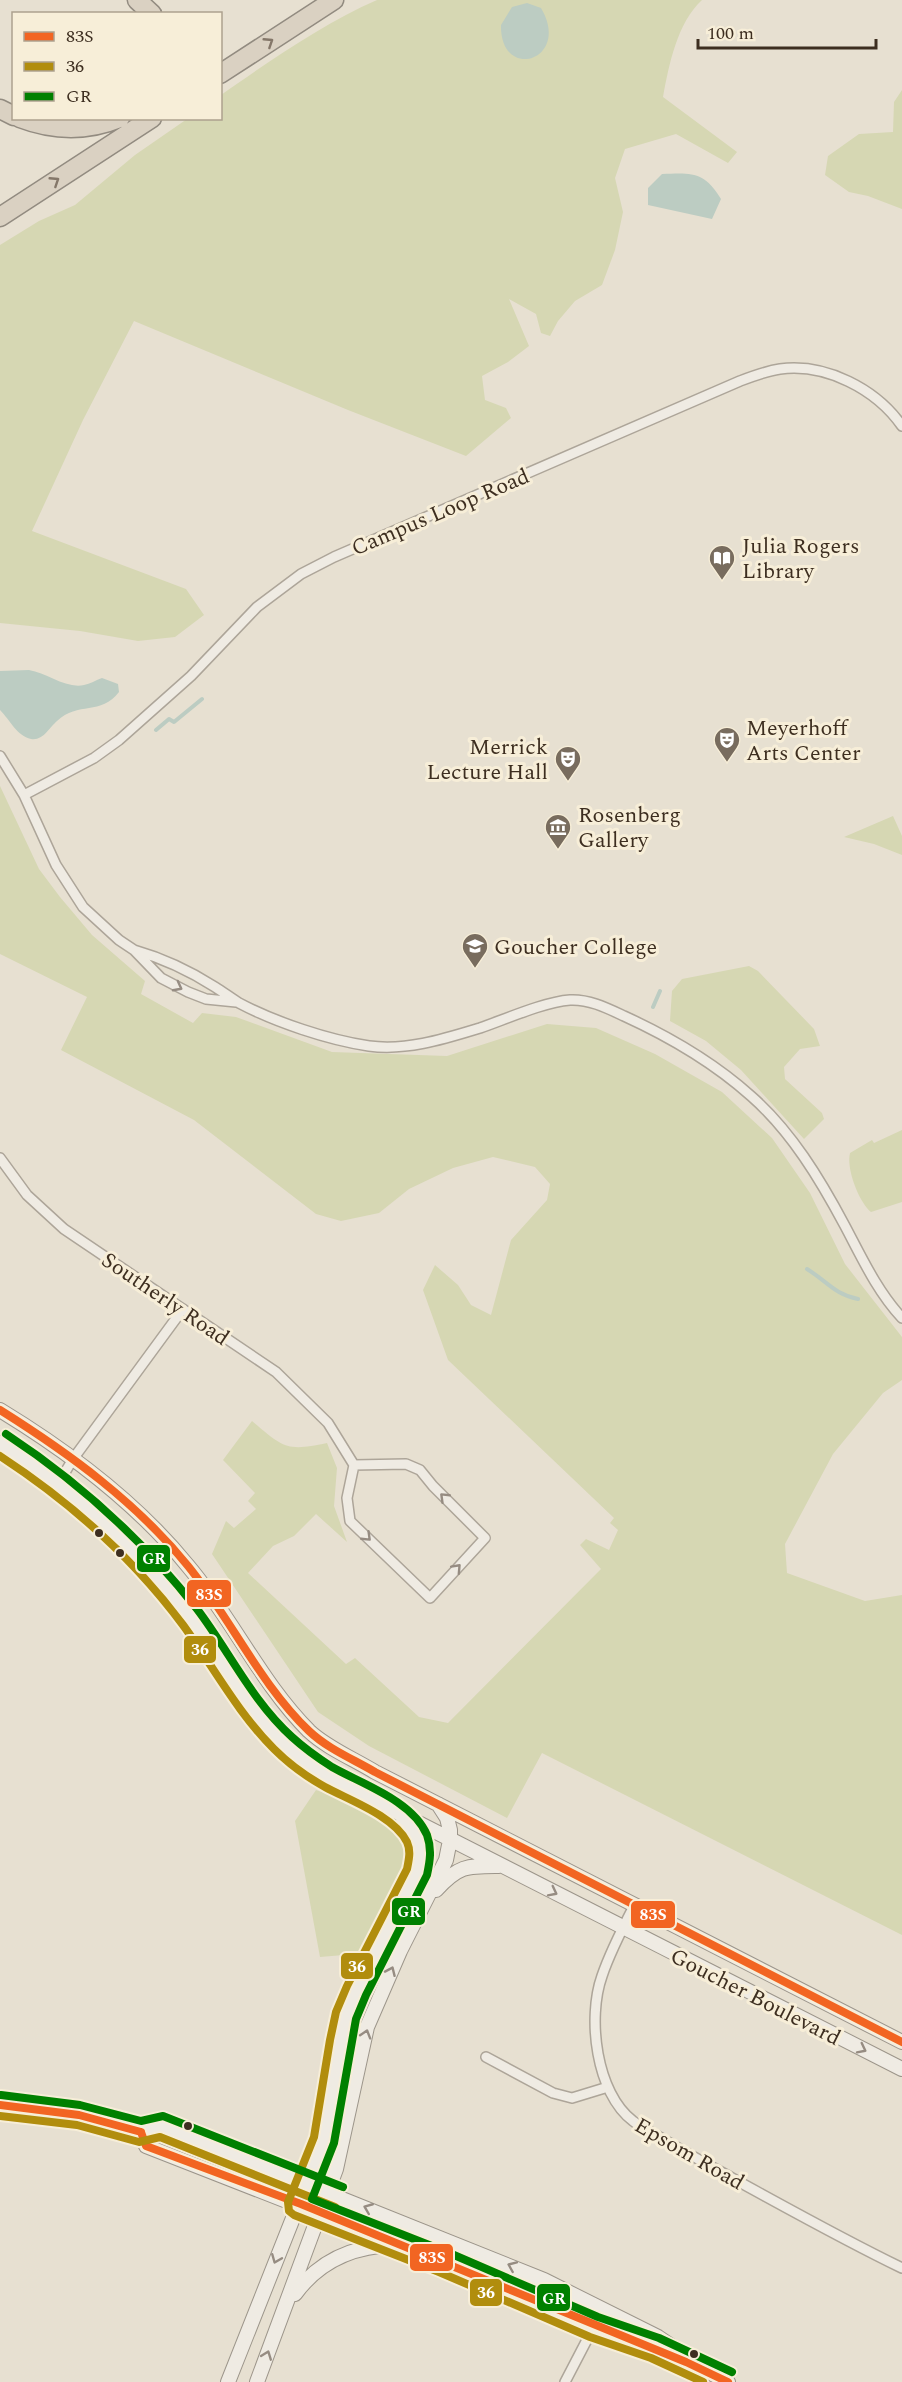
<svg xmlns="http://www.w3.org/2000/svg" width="902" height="2382" viewBox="0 0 902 2382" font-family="Spectral,serif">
	<rect width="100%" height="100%" fill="#e7e0d1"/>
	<path fill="#d6d7b3" d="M 377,0 L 702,0 C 677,23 669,65 663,97 L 737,152 L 728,163 L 676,134 L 625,149 L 615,178 L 623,212 L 615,250 L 602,285 L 575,301 L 558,321 L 550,336 L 541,333 L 536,314 L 509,299 L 529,346 L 508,362 L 482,376 L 485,400 L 506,408 L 511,418 L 466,456 L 348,410 L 134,321 L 83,420 L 32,531 L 186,589 L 204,615 L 175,637 L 138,641 L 80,631 L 0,623 L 0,245 L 39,221 L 75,205 L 135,155 L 187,119 L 220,118 L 221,95 C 268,62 324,23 377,0 Z
		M 902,90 L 902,209 L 868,196 L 849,192 L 825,175 L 828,156 L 859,134 L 893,132 L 894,102 Z
		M 0,786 L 39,869 L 60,897 L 92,935 L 145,981 L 141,994 L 193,1023 L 202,1013 L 236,1017 L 332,1052 L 447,1056 L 547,1024 L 596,1028 L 655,1054 L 722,1092 L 772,1138 L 810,1193 L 845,1264 L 902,1337 L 902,1380 L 883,1393 L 833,1454 L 785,1544 L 787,1573 L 865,1601 L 902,1595 L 902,1935 L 542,1753 L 507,1818 L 369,1746 L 318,1712 L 212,1554 L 226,1521 L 234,1528 L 256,1509 L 248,1501 L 255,1493 L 223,1460 L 252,1421 C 283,1447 286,1452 327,1443 L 337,1468 L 334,1506 L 347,1542 L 316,1514 L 294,1536 L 273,1546 L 248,1573 L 346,1664 L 355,1658 L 419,1717 L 448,1723 L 601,1569 L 580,1545 L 586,1539 L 609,1550 L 618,1530 L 610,1523 L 614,1518 L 448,1360 L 423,1290 L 435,1265 L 458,1285 L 471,1305 L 491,1315 L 511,1240 L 547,1200 L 550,1184 L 535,1167 L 493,1157 L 453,1168 L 409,1189 L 379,1213 L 341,1221 L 316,1214 L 194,1120 L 61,1050 L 87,997 L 0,954 Z
		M 893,816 L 902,836 L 902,855 L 874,844 L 844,837 Z
		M 749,966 L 758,971 L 814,1029 L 820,1046 L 800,1049 L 784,1067 L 785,1079 L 822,1113 L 824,1119 L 804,1139 L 741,1070 L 706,1041 L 670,1021 L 672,991 L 682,979 Z
		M 902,1130 L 902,1202 L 871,1212 C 859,1202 846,1169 850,1153 L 872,1140 L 874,1143 Z
		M 316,1790 C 348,1802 389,1822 416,1844 L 416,1855 L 367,1953 L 320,1957 L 295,1821 Z"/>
	<path fill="#bcccc2" d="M 527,3 L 541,8 C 572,60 500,83 501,25 L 512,7 Z
		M 662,174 C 692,173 704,171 721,199 L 712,219 L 648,205 L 648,188 Z
		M 29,670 C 47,673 66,689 84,685 C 90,684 96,680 102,678 L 118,684 L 119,692 C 101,716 78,701 57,721 C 49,728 43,741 31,739 C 17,736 10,720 0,710 L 0,671 Z"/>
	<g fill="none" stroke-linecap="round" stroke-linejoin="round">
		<path stroke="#bcccc2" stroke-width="4" d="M 156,730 L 169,719 L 174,722 L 202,699
			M 653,1007 L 660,991
			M 807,1269 C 828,1282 834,1294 858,1299"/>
		<g stroke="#ada599" stroke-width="12">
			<path id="minor" d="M 0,756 L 24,795 L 56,865 L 83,907 L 119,940 L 134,950 L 161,978 L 188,992 L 206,999 L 236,1002
				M 24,795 L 94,758 L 119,740 L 191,676 L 257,607 L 301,574 L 334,557 L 740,381 C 753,376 767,371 780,369 C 826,363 876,389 902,426
				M 134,950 C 162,958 190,971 215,987 C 223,992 231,998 239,1003 C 275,1022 328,1040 369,1046 C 407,1051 444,1039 480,1028 C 506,1019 544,1002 570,1000 C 589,999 607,1008 624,1016 C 670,1037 713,1062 751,1096 C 791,1131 820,1179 845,1226 C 862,1258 877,1291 902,1318
				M 0,1158 L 27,1195 L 64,1229 L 276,1372 L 328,1423 L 354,1465 L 347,1498 L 350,1521 L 430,1598 L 485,1538 L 433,1486 L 420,1470 L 406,1464 L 354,1465
				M 58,1484 L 73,1459 L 183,1309
				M 634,1906 C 622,1929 610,1952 602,1976 C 587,2018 596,2093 633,2121 C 639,2126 646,2129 653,2133 C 679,2149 705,2163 732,2178 C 789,2209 844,2240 902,2268
				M 486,2057 L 553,2093 L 572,2098 L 608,2087
				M 565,2382 L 603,2309"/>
		</g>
		<g stroke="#9c958a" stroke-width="16">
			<path id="secondary" d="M 0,1410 C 69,1452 137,1503 188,1566 C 232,1618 261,1683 309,1731 C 327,1748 354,1759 375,1772 L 902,2042
				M 0,1443 C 57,1479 125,1537 168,1589 C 206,1636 234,1692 276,1736 C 291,1752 308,1763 326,1776 L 902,2069
				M 436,1890 C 459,1865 467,1866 499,1866
				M 0,2105 L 79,2115 L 141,2132 L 160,2126 L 544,2280 L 658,2337 L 711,2373
				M 141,2132 L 146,2146 L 399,2245 L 594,2327 L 677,2358
				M 295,2294 C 319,2261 353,2246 394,2245
				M 703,2369 L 728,2382
				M 228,2382 L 324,2140 L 335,2080 L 340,2041 L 346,2016 L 356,1991 L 421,1862 C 423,1843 416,1833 403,1820
				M 257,2382 L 336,2169 L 367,2027 L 400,1951 L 446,1860 L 450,1840 L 450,1830 L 447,1818 L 438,1804"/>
		</g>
		<g stroke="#928b80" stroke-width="21">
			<path id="motorway" d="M 137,0 L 152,14
				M 220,74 L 334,0
				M 0,109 L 14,116
				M 20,118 C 54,131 86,132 120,118
				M 0,217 L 152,118"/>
		</g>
		<use href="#minor" stroke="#efebe3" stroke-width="9"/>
		<use href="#secondary" stroke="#efebe3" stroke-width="14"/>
		<use href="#motorway" stroke="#dad1c2" stroke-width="18"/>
		<g stroke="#f7eed8" stroke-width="12">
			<path id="bus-1" d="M 0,1410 C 70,1454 136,1502 188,1566 C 231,1619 260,1684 309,1731 C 328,1749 353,1759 375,1772 L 902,2042
				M 0,2105 L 79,2115 L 141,2132
				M 141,2132 L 146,2146 L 301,2204 L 686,2362 L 728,2382"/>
		</g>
		<g stroke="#f7eed8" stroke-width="12">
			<path id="bus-2" d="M 0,1456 C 69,1501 133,1558 183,1625 C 213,1666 237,1712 274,1749 C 289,1764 307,1777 325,1787 C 349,1800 394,1816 407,1842 C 411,1851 409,1859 407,1869 L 347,1986 L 336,2012 L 330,2040 L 314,2137 L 288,2202 L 289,2211 L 294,2215 L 439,2272 L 590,2337 L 651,2358 L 703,2382
				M 0,2116 L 77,2125 L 139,2142 L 160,2137 L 335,2207"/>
		</g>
		<g stroke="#f7eed8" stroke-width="12">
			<path id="bus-3" d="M 6,1434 C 79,1482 143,1540 197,1609 C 229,1651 252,1701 292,1737 C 304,1748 318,1758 332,1767 C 362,1784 413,1801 427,1835 C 432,1849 430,1861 427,1875 L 366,1995 L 356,2019 L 334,2143 L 312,2199 L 447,2252 L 598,2317 L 659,2338 L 732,2372
				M 1,2095 L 80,2105 L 141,2121 L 163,2116 L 343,2187"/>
		</g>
		<use href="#bus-1" stroke="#f26522" stroke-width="8"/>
		<use href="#bus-2" stroke="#b18d0d" stroke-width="8"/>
		<use href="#bus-3" stroke="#008000" stroke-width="8"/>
	</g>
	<defs><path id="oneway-chevron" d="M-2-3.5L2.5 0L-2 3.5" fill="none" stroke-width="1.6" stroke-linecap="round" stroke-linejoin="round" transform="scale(1.5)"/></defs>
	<g stroke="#847769">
		<use href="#oneway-chevron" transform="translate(269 42) rotate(-33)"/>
		<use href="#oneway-chevron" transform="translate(55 181) rotate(-33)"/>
	</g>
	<g stroke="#968c82">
		<use href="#oneway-chevron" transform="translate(178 987) rotate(28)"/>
		<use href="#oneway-chevron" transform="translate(444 1497) rotate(-136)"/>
		<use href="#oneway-chevron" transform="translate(367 1537) rotate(44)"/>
		<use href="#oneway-chevron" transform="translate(457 1568) rotate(-47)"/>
		<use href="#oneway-chevron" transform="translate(553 1892) rotate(27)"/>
		<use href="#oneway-chevron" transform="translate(391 1971) rotate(-66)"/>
		<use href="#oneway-chevron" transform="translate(366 2034) rotate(-73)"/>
		<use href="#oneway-chevron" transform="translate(862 2049) rotate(27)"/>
		<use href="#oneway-chevron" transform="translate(368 2208) rotate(-158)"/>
		<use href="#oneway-chevron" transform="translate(276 2259) rotate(112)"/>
		<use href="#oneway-chevron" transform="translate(512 2266) rotate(-157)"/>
		<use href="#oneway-chevron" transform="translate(267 2355) rotate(-69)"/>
	</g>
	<defs>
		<g id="library-pin" transform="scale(1.35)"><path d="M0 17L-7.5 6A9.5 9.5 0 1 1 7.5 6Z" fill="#786c5e" stroke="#f7eed8"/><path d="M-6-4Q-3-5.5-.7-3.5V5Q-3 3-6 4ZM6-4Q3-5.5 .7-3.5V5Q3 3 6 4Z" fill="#fff"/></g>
		<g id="theatre-pin" transform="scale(1.35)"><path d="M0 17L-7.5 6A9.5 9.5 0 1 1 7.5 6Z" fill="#786c5e" stroke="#f7eed8"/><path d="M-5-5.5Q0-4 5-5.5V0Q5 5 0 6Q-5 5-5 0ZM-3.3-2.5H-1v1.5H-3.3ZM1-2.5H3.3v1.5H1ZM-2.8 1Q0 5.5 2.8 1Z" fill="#fff"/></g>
		<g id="museum-pin" transform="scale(1.35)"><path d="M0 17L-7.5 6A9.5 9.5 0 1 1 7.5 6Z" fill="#786c5e" stroke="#f7eed8"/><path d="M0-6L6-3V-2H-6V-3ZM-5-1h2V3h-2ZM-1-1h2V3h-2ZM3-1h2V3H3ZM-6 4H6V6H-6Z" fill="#fff"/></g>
		<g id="university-pin" transform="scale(1.35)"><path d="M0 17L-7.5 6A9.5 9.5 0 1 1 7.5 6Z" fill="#786c5e" stroke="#f7eed8"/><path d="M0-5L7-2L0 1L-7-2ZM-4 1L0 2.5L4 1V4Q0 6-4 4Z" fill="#fff"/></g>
	</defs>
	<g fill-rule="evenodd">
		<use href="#library-pin" x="722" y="558"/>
		<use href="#theatre-pin" x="727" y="740"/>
		<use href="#theatre-pin" x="568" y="759"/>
		<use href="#museum-pin" x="558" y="827"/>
		<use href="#university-pin" x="475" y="946"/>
	</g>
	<g fill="#3d2e20" stroke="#f7eed8" stroke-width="2">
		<circle cx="99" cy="1533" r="5"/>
		<circle cx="120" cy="1553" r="5"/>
		<circle cx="188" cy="2126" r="5"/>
		<circle cx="694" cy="2354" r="5"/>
	</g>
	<g text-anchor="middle" stroke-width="6" stroke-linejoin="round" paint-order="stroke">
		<g font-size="22" fill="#3d2e20" stroke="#f7eed8">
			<text transform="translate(440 511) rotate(-23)" y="8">Campus Loop Road</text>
			<text transform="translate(166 1298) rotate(34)" y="8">Southerly Road</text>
			<text transform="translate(756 1996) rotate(27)" y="8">Goucher Boulevard</text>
			<text transform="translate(690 2153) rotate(30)" y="8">Epsom Road</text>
		</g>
		<g font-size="22" fill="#3d2e20" stroke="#f7eed8" text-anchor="start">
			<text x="742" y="553">Julia Rogers<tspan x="742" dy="25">Library</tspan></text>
			<text x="746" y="735">Meyerhoff<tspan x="746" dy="25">Arts Center</tspan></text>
			<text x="548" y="754" text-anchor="end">Merrick<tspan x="548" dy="25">Lecture Hall</tspan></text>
			<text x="578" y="822">Rosenberg<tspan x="578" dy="25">Gallery</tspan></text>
			<text x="494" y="954">Goucher College</text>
		</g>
	</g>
	<g stroke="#f7eed8" stroke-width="2">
		<rect x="136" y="1544" width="35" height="29" rx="6" fill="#008000"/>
		<rect x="186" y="1579" width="46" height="29" rx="6" fill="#f26522"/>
		<rect x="183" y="1635" width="34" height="29" rx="6" fill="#b18d0d"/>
		<rect x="391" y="1897" width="35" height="29" rx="6" fill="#008000"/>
		<rect x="630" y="1900" width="46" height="29" rx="6" fill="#f26522"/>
		<rect x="340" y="1952" width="34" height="28" rx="6" fill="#b18d0d"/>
		<rect x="409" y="2243" width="45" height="29" rx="6" fill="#f26522"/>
		<rect x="469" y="2278" width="34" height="29" rx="6" fill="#b18d0d"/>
		<rect x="536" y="2283" width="35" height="29" rx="6" fill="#008000"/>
	</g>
	<g font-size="16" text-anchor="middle" font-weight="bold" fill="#fff">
		<text x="154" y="1564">GR</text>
		<text x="209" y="1600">83S</text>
		<text x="200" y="1655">36</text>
		<text x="409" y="1917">GR</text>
		<text x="653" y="1920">83S</text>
		<text x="357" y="1972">36</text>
		<text x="432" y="2263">83S</text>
		<text x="486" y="2298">36</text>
		<text x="554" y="2304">GR</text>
	</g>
	<rect x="12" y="12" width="210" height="108" fill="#f7eed8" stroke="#ada18e" stroke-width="1.5"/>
	<rect x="24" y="32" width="30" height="9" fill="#f26522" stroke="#ada18e" stroke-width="1.5"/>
	<text x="66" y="42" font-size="18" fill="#3d2e20">83S</text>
	<rect x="24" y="62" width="30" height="9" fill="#b18d0d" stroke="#ada18e" stroke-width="1.5"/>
	<text x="66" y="72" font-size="18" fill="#3d2e20">36</text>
	<rect x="24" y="92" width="30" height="9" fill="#008000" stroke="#ada18e" stroke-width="1.5"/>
	<text x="66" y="102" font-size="18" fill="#3d2e20">GR</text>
	<path d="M698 39v9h178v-9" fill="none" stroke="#3d2e20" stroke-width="3"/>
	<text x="707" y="39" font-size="18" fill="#3d2e20" stroke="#f7eed8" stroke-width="4.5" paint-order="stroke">100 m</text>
</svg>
